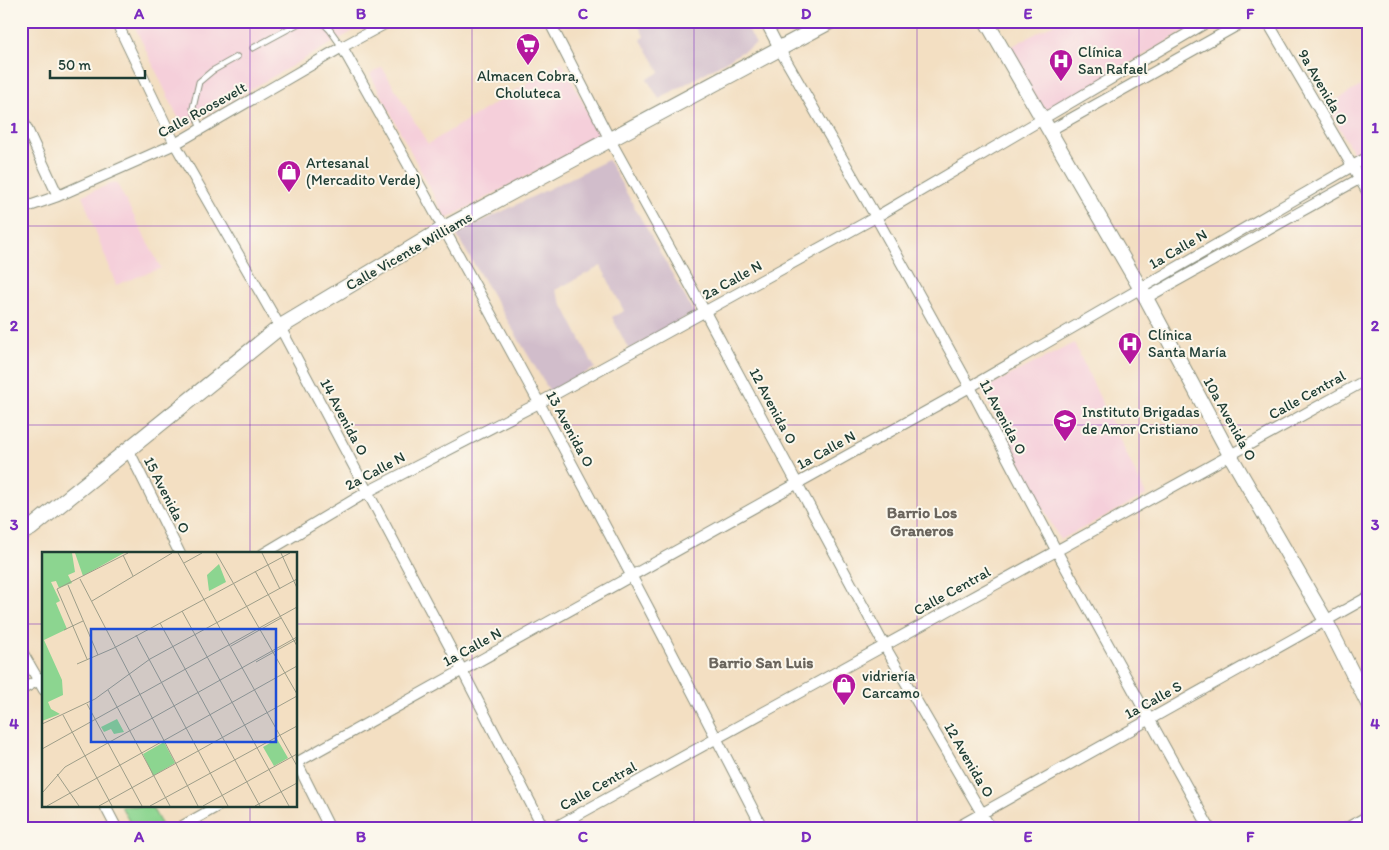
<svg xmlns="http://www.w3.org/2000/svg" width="1389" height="850" viewBox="0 0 1389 850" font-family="Itim,sans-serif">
	<rect width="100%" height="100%" fill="#fbf7ec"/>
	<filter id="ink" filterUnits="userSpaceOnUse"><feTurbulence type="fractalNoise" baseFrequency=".02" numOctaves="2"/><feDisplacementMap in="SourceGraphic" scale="10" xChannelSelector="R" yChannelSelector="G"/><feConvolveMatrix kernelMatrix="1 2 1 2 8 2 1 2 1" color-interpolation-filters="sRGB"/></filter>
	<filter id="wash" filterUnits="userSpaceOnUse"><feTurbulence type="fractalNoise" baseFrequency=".0096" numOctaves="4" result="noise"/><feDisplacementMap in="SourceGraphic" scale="20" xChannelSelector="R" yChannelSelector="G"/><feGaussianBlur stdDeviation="1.12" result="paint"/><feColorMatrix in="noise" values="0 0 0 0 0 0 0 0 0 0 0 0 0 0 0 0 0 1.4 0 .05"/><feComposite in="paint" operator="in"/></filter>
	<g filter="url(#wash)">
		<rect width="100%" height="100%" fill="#f3dfc2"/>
		<path fill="#f5cfda" d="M 132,21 L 371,21 L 183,128 Z
			M 1054,21 L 1202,21 L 1043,114 L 1005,50 L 1055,23 Z
			M 562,62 L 601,137 L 446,219 L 370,74 L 382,67 L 428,144 Z
			M 1368,82 L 1368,154 L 1357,160 L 1327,105 Z
			M 116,182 L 161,268 L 116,285 L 82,195 Z
			M 1074,343 L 1146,495 L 1060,540 L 981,390 Z"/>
		<path fill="#d1bdcb" d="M 636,21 L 655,21 L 659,27 L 669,21 L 744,21 L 756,44 L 659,99 L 647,79 L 660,72 L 641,40 L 644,36 Z
			M 608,160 L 694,313 L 629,350 L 612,317 L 624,311 L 601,266 L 555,290 L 595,368 L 550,392 L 456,234 Z"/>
		<path fill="#8cd590" stroke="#568962" d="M 121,806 L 151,806 L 163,827 L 159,829 L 133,829 Z"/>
	</g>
	<g filter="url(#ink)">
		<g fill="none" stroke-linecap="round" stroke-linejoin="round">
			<g stroke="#898e7b" stroke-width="7">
				<path id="service" d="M 321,21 L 330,30 L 342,47
					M 253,48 L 303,21
					M 201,129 L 193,108 L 199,82 L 212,71 L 237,57"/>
			</g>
			<g stroke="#898e7b" stroke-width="12">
				<path id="minor" d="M 116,21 L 175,144 L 280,327 L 462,670 L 544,829
					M 549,21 L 610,140 L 705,312 L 884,645 L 991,829
					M 765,21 L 780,50 L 876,217 L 970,387 L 1056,550 L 1210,829
					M 1267,21 L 1368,193
					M 342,47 C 488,304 628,565 763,829
					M 21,116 L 58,196
					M 1049,131 L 1245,21
					M 21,209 L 58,196 L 175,144 L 342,47 L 390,21
					M 1146,298 L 1368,174
					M 128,449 L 180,554
					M 263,554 L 367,492 L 539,403 L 876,217 L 1209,21
					M 21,650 L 44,690
					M 21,690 L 44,677
					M 296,761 L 330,829
					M 296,763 L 970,387 L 1368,157
					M 105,806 L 117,829
					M 177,829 L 218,806
					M 552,829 L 1368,379
					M 954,829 L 1368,597
					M 1345,829 L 1368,816"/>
			</g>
			<g stroke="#898e7b" stroke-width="16">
				<path id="tertiary" d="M 986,21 L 1146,298 L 1230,455 L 1326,621 L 1368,704"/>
			</g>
			<g stroke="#898e7b" stroke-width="17">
				<path id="secondary" d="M 21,533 L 31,528 L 280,327 L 445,228 L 831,21"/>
			</g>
			<use href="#service" stroke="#fff" stroke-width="5"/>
			<use href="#minor" stroke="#fff" stroke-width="10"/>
			<use href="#tertiary" stroke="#fff" stroke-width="14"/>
			<use href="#secondary" stroke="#fff" stroke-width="15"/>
		</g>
	</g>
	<path fill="none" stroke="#7b2cbf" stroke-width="1" stroke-opacity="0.55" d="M 250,21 L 250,554M 472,21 L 472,829M 694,21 L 694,829M 917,21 L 917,829M 1139,21 L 1139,829M 21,226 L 1368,226M 21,425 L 1368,425M 21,624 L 44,624M 296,624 L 1368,624M 250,806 L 250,829"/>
	<defs>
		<g id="supermarket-pin" transform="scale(1.25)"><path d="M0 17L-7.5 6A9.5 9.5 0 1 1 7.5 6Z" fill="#b5179e" stroke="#fbf7ec"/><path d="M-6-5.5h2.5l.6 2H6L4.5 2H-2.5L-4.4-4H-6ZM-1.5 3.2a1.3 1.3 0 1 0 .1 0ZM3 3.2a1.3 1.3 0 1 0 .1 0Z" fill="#fff"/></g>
		<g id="hospital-pin" transform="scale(1.25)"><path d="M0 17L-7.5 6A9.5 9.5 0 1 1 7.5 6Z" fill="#b5179e" stroke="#fbf7ec"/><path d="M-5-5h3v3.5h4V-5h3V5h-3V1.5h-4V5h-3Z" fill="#fff"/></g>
		<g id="shop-pin" transform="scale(1.25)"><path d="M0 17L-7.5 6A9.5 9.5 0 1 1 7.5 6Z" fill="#b5179e" stroke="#fbf7ec"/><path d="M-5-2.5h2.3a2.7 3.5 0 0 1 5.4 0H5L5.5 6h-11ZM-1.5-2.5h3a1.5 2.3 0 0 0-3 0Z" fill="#fff"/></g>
		<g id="school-pin" transform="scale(1.25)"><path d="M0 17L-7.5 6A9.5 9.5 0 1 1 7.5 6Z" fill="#b5179e" stroke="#fbf7ec"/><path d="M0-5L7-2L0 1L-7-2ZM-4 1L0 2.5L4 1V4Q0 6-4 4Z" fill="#fff"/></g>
	</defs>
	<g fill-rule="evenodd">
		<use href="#supermarket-pin" x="528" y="45"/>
		<use href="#hospital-pin" x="1061" y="61"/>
		<use href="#shop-pin" x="289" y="172"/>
		<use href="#hospital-pin" x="1130" y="344"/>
		<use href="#school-pin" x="1065" y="421"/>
		<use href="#shop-pin" x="844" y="685"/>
	</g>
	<g text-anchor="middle" stroke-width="4" stroke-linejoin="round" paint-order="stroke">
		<g font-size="15" fill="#1f3d34" stroke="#fbf7ec" text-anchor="start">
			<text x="1078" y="57">Clínica<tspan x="1078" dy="17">San Rafael</tspan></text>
			<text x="528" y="81" text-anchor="middle">Almacen Cobra,<tspan x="528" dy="17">Choluteca</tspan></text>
			<text x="306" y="168">Artesanal<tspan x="306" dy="17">(Mercadito Verde)</tspan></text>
			<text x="1148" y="340">Clínica<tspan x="1148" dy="17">Santa María</tspan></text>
			<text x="1082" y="417">Instituto Brigadas<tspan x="1082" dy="17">de Amor Cristiano</tspan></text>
			<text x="862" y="681">vidriería<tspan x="862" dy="17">Carcamo</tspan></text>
		</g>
		<g font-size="15" fill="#1f3d34" stroke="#fbf7ec">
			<text transform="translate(1323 87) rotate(60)" y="5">9a Avenida O</text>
			<text transform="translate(202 110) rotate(-29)" y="5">Calle Roosevelt</text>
			<text transform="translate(1178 249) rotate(-30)" y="5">1a Calle N</text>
			<text transform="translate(409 251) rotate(-30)" y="5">Calle Vicente Williams</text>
			<text transform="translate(732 280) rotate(-29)" y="5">2a Calle N</text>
			<text transform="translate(1307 395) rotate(-29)" y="5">Calle Central</text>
			<text transform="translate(773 406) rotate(62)" y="5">12 Avenida O</text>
			<text transform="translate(344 417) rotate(62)" y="5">14 Avenida O</text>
			<text transform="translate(1003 417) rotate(62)" y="5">11 Avenida O</text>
			<text transform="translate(1230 419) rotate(61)" y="5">10a Avenida O</text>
			<text transform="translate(570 429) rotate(62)" y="5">13 Avenida O</text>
			<text transform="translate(826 450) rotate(-29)" y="5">1a Calle N</text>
			<text transform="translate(375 471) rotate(-28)" y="5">2a Calle N</text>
			<text transform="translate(167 495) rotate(63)" y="5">15 Avenida O</text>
			<text transform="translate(952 591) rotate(-29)" y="5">Calle Central</text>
			<text transform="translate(472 647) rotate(-29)" y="5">1a Calle N</text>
			<text transform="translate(1153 700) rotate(-29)" y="5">1a Calle S</text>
			<text transform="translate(969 760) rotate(60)" y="5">12 Avenida O</text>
			<text transform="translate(598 786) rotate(-29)" y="5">Calle Central</text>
		</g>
		<g font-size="16" font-weight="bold" fill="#6a655d" stroke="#fbf7ec">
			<text x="922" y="518">Barrio Los<tspan x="922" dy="18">Graneros</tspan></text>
			<text x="761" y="668">Barrio San Luis</text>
		</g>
	</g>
	<g transform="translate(42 552)">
		<rect width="255" height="255" fill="#f3dfc2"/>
		<path d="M 0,1 L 30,1 L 33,20 L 26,23 L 30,31 L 17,36 L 14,29 L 9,30 L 18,49 L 14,51 L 25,77 L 2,88 L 20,128 L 21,143 L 6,150 L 9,157 L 18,162 L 0,169 ZM 33,1 L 82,1 L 41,24 ZM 177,12 L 184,30 L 167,39 L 165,23 ZM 75,167 L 82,180 L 72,182 L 69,177 L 62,180 L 59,175 ZM 235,187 L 246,206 L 232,214 L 221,195 ZM 122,190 L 133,211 L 111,224 L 101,202 Z" fill="#8cd590"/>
		<path fill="none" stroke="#9e9e89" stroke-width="1" d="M 136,1 L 255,214M 174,1 L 255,142M 220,1 L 238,37M 239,1 L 255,36M 81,3 L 91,24M 142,11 L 160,1M 213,19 L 255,94M 38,27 L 156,254M 26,33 L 56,103M 50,49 L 130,1M 140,59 L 247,254M 118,71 L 218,254M 22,78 L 41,69M 94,83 L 186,254M 189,94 L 239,66M 45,107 L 15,37 L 86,1M 214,110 L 255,87M 35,112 L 72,96 L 248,1M 66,138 L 128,254M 45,152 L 100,254M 21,163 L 70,254M 0,172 L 53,147 L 108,107 L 255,27M 0,197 L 255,55M 15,222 L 37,254M 1,240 L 23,215 L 255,85M 5,254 L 255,114M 57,254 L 255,144M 108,254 L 255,174M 161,254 L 255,202M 213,254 L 255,231"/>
		<path fill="#1d4ed8" fill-opacity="0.15" stroke="#1d4ed8" stroke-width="2.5" d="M 49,77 L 234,77 L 234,190 L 49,190 Z"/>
		<rect width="255" height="255" fill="none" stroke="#1f3d34" stroke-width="2.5"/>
	</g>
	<rect width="1389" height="850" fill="none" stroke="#fbf7ec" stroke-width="55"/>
	<path d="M50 70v8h95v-8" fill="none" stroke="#1f3d34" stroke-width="2.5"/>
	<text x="58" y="70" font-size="15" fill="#1f3d34" stroke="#fbf7ec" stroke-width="4" paint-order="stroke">50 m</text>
	<rect x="28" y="28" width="1334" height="794" fill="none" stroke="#7b2cbf" stroke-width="2"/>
	<g font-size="16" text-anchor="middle" font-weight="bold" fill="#7b2cbf">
		<text x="139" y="19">A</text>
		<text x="361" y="19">B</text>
		<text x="583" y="19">C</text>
		<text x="806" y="19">D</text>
		<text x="1028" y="19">E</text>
		<text x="1250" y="19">F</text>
		<text x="14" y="133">1</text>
		<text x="1375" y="133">1</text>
		<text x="14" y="331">2</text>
		<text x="1375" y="331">2</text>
		<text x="14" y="530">3</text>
		<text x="1375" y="530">3</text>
		<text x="14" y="729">4</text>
		<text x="1375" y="729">4</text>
		<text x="139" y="842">A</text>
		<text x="361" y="842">B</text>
		<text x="583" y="842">C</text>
		<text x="806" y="842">D</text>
		<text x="1028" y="842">E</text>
		<text x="1250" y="842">F</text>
	</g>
</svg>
